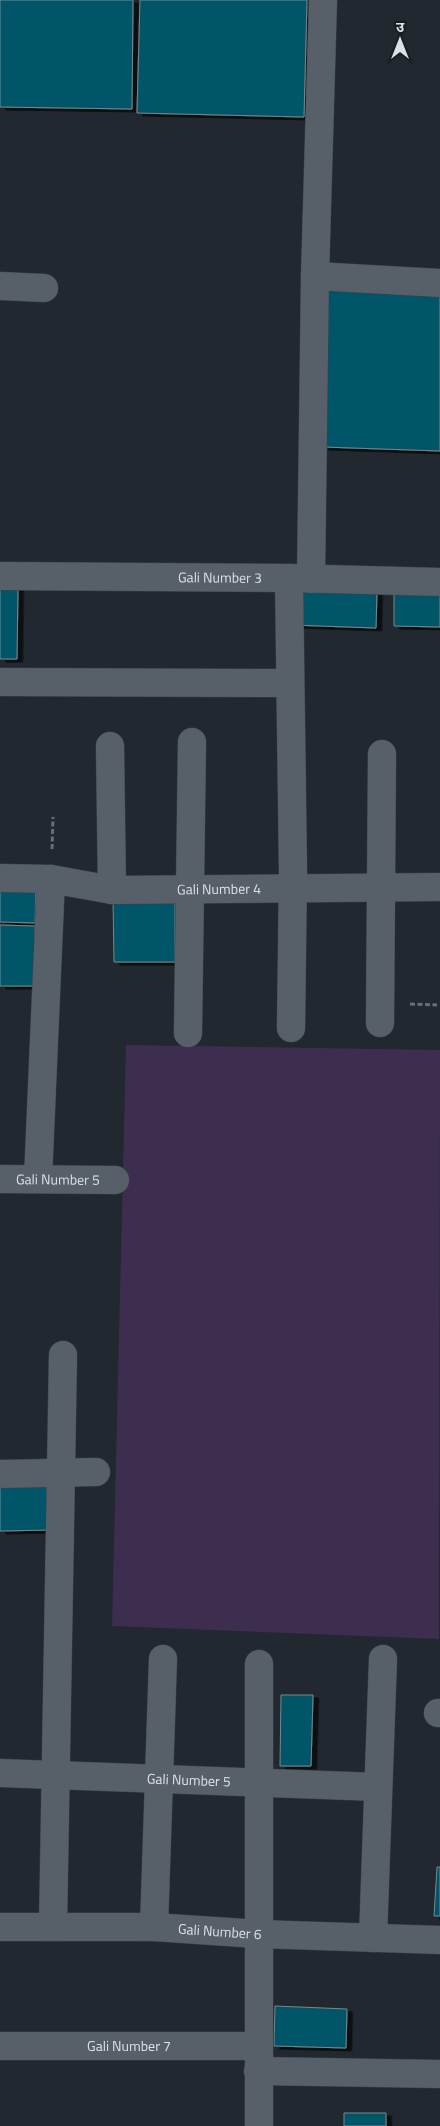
<svg xmlns="http://www.w3.org/2000/svg" width="440" height="2126" viewBox="0 0 440 2126" font-family="'Titillium Web','Noto Sans Devanagari',sans-serif">
	<defs>
		<filter id="shadow"><feDropShadow dx="5.5" dy="3" stdDeviation="0" flood-color="#0009"/></filter>
	</defs>
	<rect width="100%" height="100%" fill="#21282f"/>
	<path fill="#3d2e4f" d="M 126,1045 L 440,1050 L 439,1639 L 112,1626 Z"/>
	<path fill="#025567" stroke="#7a878b" filter="url(#shadow)" d="M 0,0 L 133,0 L 132,109 L 0,107 Z
		M 140,0 L 307,0 L 304,117 L 137,113 Z
		M 328,284 L 440,287 L 440,451 L 323,447 Z
		M 0,588 L 18,588 L 17,659 L 0,659 Z
		M 292,588 L 377,591 L 376,628 L 291,625 Z
		M 394,592 L 440,592 L 440,627 L 394,626 Z
		M 0,883 L 36,884 L 35,923 L 0,922 Z
		M 175,898 L 175,962 L 114,962 L 113,900 Z
		M 0,925 L 35,926 L 34,986 L 0,986 Z
		M 49,1484 L 50,1530 L 0,1531 L 0,1485 Z
		M 281,1695 L 313,1695 L 311,1766 L 280,1766 Z
		M 437,1867 L 440,1867 L 440,1916 L 434,1916 Z
		M 275,2006 L 347,2009 L 346,2048 L 274,2046 Z
		M 344,2113 L 386,2113 L 386,2126 L 344,2126 Z"/>
	<g fill="none" stroke-linecap="round" stroke-linejoin="round">
		<g stroke="#3c4349" stroke-width="29">
			<g id="minor">
				<path d="M 315,276 L 440,283"/>
				<path d="M 0,286 L 44,288"/>
				<path id="s1" d="M 0,576 L 289,578 L 440,582"/>
				<path d="M 289,578 L 293,872 L 291,1028"/>
				<path d="M 311,579 L 315,276 L 323,0"/>
				<path d="M 0,682 L 290,683"/>
				<path d="M 110,746 L 112,890"/>
				<path id="s2" d="M 0,878 L 51,879 L 112,890 L 440,887"/>
				<path d="M 380,1023 L 382,754"/>
				<path d="M 188,1033 L 192,742"/>
				<path id="s3" d="M 0,1179 L 115,1180"/>
				<path d="M 38,1179 L 51,879"/>
				<path d="M 0,1474 L 96,1472"/>
				<path d="M 438,1713 L 440,1713"/>
				<path id="s4" d="M 0,1773 L 378,1787"/>
				<path id="s5" d="M 0,1927 L 154,1927 L 258,1934 L 440,1940"/>
				<path d="M 53,1927 L 63,1355"/>
				<path d="M 154,1927 L 163,1659"/>
				<path d="M 373,1938 L 383,1659"/>
				<path id="s6" d="M 0,2046 L 258,2046"/>
				<path d="M 258,2071 L 440,2074"/>
				<path d="M 259,2126 L 259,1664"/>
			</g>
		</g>
		<path stroke="#686e74" stroke-width="3" stroke-dasharray="5 2.5" stroke-linecap="butt" d="M 52,849 L 53,817
			M 410,1004 L 437,1005"/>
		<use href="#minor" stroke="#576068" stroke-width="28"/>
	</g>
	<g text-anchor="middle" stroke-width="5" stroke-linejoin="round" paint-order="stroke">
		<g font-size="14" fill="#dce1e6" stroke="#171f25">
			<text dy="5" stroke="none"><textPath href="#s1" startOffset="220">Gali Number 3</textPath></text>
			<text dy="5" stroke="none"><textPath href="#s2" startOffset="220">Gali Number 4</textPath></text>
			<text dy="5" stroke="none"><textPath href="#s3" startOffset="58">Gali Number 5</textPath></text>
			<text dy="5" stroke="none"><textPath href="#s4" startOffset="189">Gali Number 5</textPath></text>
			<text dy="5" stroke="none"><textPath href="#s5" startOffset="220">Gali Number 6</textPath></text>
			<text dy="5" stroke="none"><textPath href="#s6" startOffset="129">Gali Number 7</textPath></text>
		</g>
	</g>
	<g transform="translate(400 40)" stroke="#171f25" stroke-width="4" paint-order="stroke">
	<path d="M0-4L9 19L0 12L-9 19Z" fill="#dce1e6"/>
	<text y="-8" font-size="14" font-weight="bold" text-anchor="middle" fill="#dce1e6">उ</text>
	</g>
</svg>
